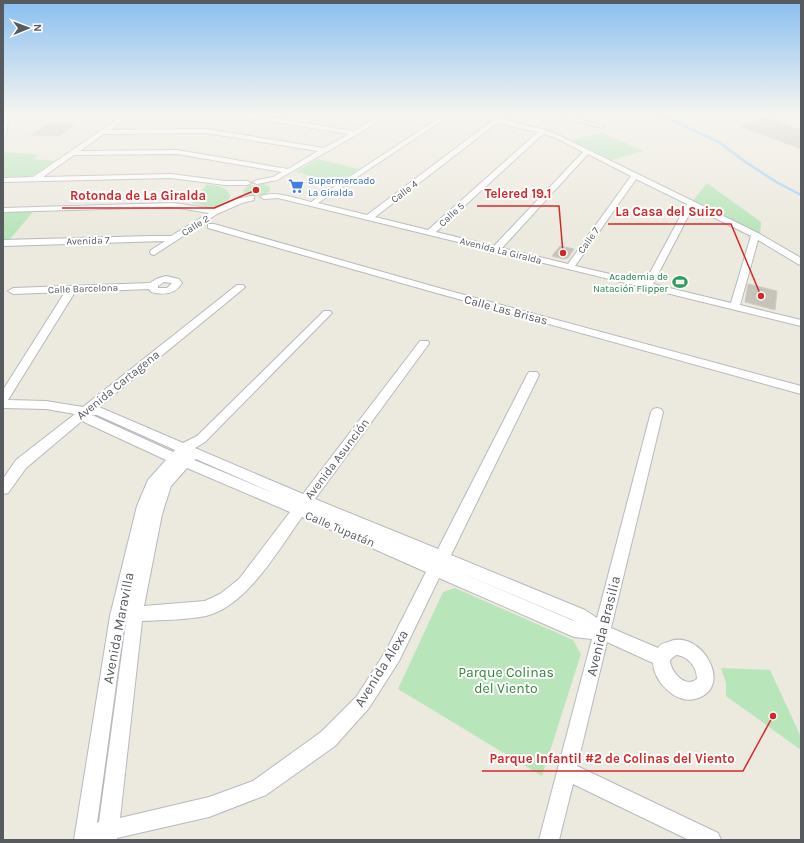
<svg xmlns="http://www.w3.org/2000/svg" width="804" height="843" viewBox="0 0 804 843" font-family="Karla,sans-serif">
	<rect width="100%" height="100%" fill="#ece9de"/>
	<path fill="#b8e5ba" d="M 603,133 L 643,151 L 612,160 L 572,140 Z
		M 3,152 L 40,155 L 33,159 L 56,161 L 32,176 L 3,177 Z
		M 318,159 L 359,169 L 338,183 L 296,172 Z
		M 707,183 L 761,222 L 760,237 L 692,202 Z
		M 207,184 C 215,186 227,186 230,195 L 229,199 L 214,208 L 192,203 Z
		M 256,184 L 264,184 L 270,187 L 270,191 C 262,197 250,199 242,192 L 247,186 Z
		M 6,212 L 33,212 L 10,239 L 3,239 L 3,215 Z
		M 455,588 L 573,640 L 581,654 L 542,776 L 398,689 L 443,592 Z
		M 721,668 L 770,670 L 801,737 L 801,750 L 726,696 L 726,683 Z"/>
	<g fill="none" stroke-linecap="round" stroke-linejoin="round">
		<path stroke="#9bd0ff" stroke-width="2.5" d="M 658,114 L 719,142 L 744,161 L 778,183 L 801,195"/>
	</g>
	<path fill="#c6c3bb" stroke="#d0cbbc" d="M 768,118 L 801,130 L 801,149 L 739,126 Z
		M 46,124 L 75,124 L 60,136 L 31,135 Z
		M 560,246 L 574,249 L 568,258 L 564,259 L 552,256 Z
		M 748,284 L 777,291 L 775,310 L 745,302 Z"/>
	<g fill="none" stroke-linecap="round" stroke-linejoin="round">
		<g stroke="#b6b9be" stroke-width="2">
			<path id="minor" d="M 3,114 L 9,114 L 6,135 L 3,137 Z
				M 125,114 L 132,114 L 110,130 L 206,129 L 324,148 L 349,134 L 237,116 L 234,114 L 247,114 L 354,131 L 383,114 L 390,114 L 358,134 L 277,180 L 257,184 L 253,182 L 257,180 L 273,177 L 282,172 L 177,154 L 74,155 L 43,177 L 171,174 L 225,181 L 247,181 L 251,183 L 247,185 L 225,185 L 171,178 L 3,182 L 3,178 L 33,177 ZM 206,133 L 318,151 L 288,169 L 177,150 L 80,151 L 104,134 Z
				M 445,114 L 452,114 L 318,203 L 367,215 L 492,121 L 465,114 L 475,114 L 497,118 L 545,130 L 558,135 L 758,233 L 801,258 L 801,265 L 798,264 L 758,240 L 740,305 L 801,320 L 801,326 L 278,198 L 264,199 L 260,197 C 271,189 298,199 311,202 ZM 497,123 L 538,132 L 428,230 L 375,217 ZM 543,134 L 554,137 L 583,152 L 494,246 L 436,232 ZM 588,154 L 631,176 L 568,264 L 502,248 ZM 636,179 L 687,204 L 645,282 L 575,266 ZM 693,207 L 751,236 L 731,303 L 653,284 Z
				M 551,114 L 560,114 L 605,126 L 602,128 Z
				M 251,196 L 254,196 L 254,200 L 242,203 L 217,214 L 154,255 L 151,254 L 150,252 L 151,250 L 165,241 L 3,246 L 3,240 L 151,236 L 171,236 L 209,213 L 173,207 L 3,212 L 3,208 L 173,203 L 215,209 L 237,199 Z
				M 208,224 L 214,224 L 439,288 L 801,386 L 801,394 L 433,292 L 208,228 Z
				M 166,276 L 179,279 L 182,283 C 175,295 163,295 151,292 L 149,289 L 75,292 L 8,400 L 46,401 L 83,407 L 237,285 L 243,285 L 245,287 L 243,289 L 99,407 L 183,443 L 197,436 L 324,311 L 330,311 L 332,313 L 330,315 L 205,442 L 195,448 L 303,494 L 420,341 L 428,341 L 429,343 L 428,345 L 315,499 L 438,549 L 527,375 L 529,372 L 537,372 L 539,375 L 451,555 L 585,610 L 597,618 L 651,412 L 653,409 L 657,408 L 661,409 L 663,412 L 611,628 L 658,648 C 660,644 664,643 668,642 C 701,627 736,689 695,699 C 676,704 654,682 653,663 L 607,642 L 577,766 L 718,833 L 721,840 L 689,840 L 573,784 L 559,840 L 539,840 L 592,639 L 574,637 L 439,578 L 399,661 L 369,708 L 335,746 L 266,795 L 209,817 L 117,838 L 117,840 L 74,840 L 110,616 L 137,506 L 148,480 L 166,460 L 84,422 L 83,420 L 26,468 L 8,493 L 3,494 L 3,479 L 16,460 L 75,414 L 46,409 L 3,408 L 3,390 L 65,292 L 13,294 L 8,291 L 13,288 L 150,283 L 156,279 ZM 164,282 L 172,283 L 167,288 L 158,288 L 158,286 ZM 92,415 L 97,415 L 175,450 L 173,452 ZM 196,459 L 278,495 L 194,460 ZM 187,468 L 290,512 L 239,579 L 220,594 L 205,601 L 144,606 L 162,514 L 171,486 ZM 302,517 L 426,572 L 387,649 L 357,696 L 321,732 L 253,781 L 209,797 L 120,818 L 142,621 C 162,620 186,620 206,616 C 247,606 278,550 302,517 ZM 445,566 L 573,620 L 574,621 ZM 126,623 L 99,822 L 97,823 L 123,634 ZM 676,655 C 688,656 697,667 697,679 C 685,689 670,671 670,660 Z"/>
		</g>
		<use href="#minor" fill="#fff" fill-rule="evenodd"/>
	</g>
	<linearGradient id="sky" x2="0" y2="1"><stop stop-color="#89bff1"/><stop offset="0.49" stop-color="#f6f5f0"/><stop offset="1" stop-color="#f6f5f0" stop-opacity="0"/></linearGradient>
	<rect width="804" height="232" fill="url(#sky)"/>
	<defs>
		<g id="supermarket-bare" transform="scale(1.2)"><path d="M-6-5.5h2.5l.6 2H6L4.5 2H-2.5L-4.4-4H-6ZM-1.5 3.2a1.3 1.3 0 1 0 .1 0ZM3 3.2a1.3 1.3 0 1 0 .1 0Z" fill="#3f7fe0" stroke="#fff" stroke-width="2.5" paint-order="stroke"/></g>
		<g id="stadium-bare" transform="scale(1.2)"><path d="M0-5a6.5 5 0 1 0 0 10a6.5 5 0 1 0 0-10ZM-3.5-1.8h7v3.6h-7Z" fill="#2e9e5b" stroke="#fff" stroke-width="2.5" paint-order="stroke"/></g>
	</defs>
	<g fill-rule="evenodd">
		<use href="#supermarket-bare" x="296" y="186"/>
		<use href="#stadium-bare" x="680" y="282"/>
	</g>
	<g text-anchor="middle" stroke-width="4" stroke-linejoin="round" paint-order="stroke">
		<g font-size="10" fill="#366cbe" stroke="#fff" text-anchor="start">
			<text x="308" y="184">Supermercado<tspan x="308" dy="12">La Giralda</tspan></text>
		</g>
		<g font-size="10" fill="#575b60" stroke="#fff">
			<text transform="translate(404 191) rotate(-37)" y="4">Calle 4</text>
			<text transform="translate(451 214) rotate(-42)" y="4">Calle 5</text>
			<text transform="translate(195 225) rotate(-32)" y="4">Calle 2</text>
			<text transform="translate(88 240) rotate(-2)" y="4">Avenida 7</text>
			<text transform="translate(588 240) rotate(-55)" y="4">Calle 7</text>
			<text transform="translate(501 250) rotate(14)" y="4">Avenida La Giralda</text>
			<text transform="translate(83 288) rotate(-2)" y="4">Calle Barcelona</text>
		</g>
		<g font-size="10" fill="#27864d" stroke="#fff" text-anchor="end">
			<text x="668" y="280">Academia de<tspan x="668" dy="12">Natación Flipper</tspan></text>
		</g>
		<g font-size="12" fill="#575b60" stroke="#fff">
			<text transform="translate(506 310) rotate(15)" y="4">Calle Las Brisas</text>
			<text transform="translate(118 385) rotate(-39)" y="4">Avenida Cartagena</text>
			<text transform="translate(337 459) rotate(-53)" y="4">Avenida Asunción</text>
			<text transform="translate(340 529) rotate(23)" y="4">Calle Tupatán</text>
		</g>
		<g font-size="14" fill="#575b60" stroke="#fff">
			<text transform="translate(603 626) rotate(-76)" y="5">Avenida Brasilia</text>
			<text transform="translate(118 628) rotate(-79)" y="5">Avenida Maravilla</text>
			<text transform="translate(381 668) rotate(-58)" y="5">Avenida Alexa</text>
		</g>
		<g font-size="14" fill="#308637" stroke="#fff">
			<text x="506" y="677">Parque Colinas<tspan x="506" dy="16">del Viento</tspan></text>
		</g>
	</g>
	<path fill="none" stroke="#d62828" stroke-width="1.5" d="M563 253L559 206H477M256 190L214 208H62M761 296L731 224H608M773 716L743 771H482"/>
	<g fill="#d62828" stroke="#fff" stroke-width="1.5">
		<circle cx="563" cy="253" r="4"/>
		<circle cx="256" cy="190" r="4"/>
		<circle cx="761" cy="296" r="4"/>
		<circle cx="773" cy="716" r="4"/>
	</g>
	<g font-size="13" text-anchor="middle" font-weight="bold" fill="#d62828" stroke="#fff" stroke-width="4" stroke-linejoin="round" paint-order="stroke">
		<text x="518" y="198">Telered 19.1</text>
		<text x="138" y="200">Rotonda de La Giralda</text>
		<text x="669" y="216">La Casa del Suizo</text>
		<text x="612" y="763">Parque Infantil #2 de Colinas del Viento</text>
	</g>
	<rect width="804" height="843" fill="none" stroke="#575b60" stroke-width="8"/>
	<g transform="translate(28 28) rotate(89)" stroke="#ffffff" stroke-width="3" paint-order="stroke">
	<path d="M0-3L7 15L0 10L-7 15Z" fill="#575b60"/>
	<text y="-6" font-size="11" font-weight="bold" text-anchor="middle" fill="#575b60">N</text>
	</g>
</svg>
